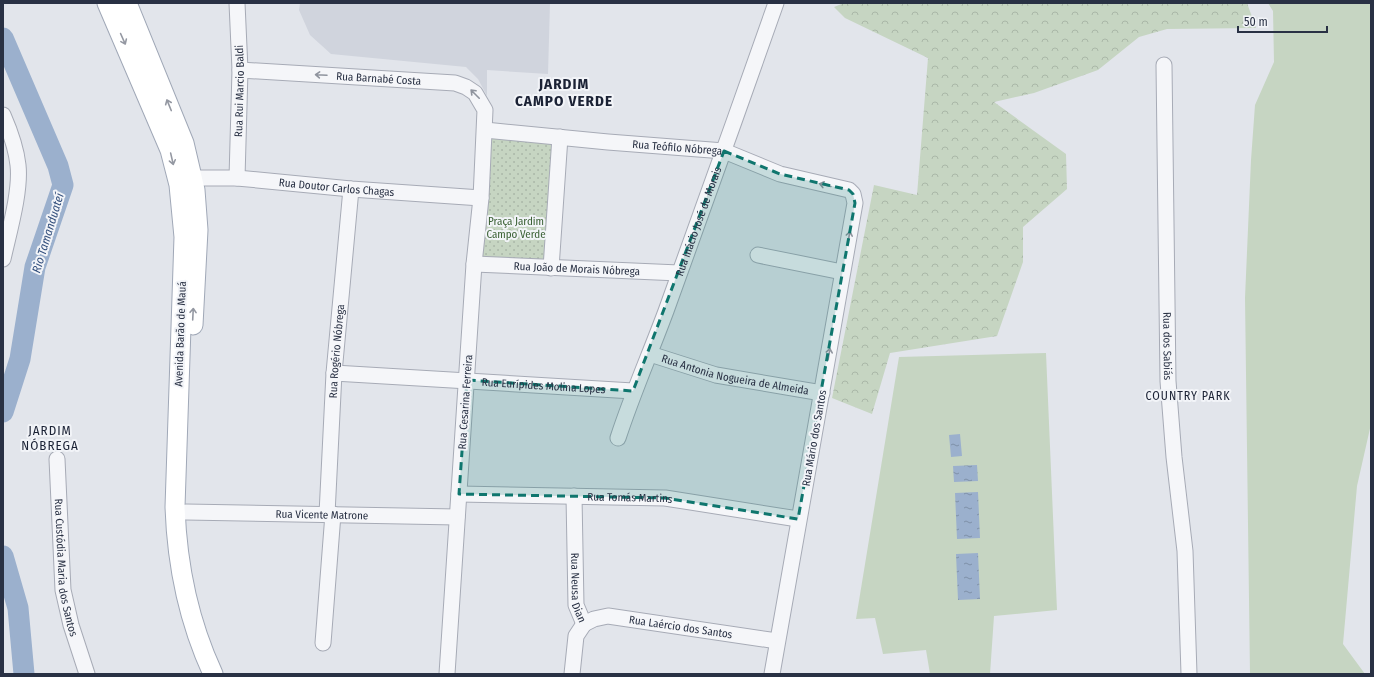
<svg xmlns="http://www.w3.org/2000/svg" width="1374" height="677" viewBox="0 0 1374 677" font-family="'Fira Sans Condensed',sans-serif">
	<defs>
		<pattern id="forest-crowns" width="20" height="18" patternUnits="userSpaceOnUse"><rect width="20" height="18" fill="#c6d5c2"/><path d="M2 6a3 3 0 1 1 6 0M12 15a3 3 0 1 1 6 0" fill="none" stroke="#aab7a8"/></pattern>
		<pattern id="park-dots" width="8" height="8" patternUnits="userSpaceOnUse"><rect width="8" height="8" fill="#c6d5c2"/><path d="M2 2h.1M6 6h.1" fill="none" stroke="#aab7a8" stroke-width="1.8" stroke-linecap="round"/></pattern>
		<pattern id="water-ripples" width="26" height="14" patternUnits="userSpaceOnUse"><rect width="26" height="14" fill="#9bb0cd"/><path d="M2 4q2-2 4 0t4 0M15 11q2-2 4 0t4 0" fill="none" stroke="#7e90a8"/></pattern>
	</defs>
	<rect width="100%" height="100%" fill="#e2e5eb"/>
	<path fill="#d0d4dd" d="M 300,3 L 550,3 L 548,74 L 487,70 L 487,96 L 478,79 L 466,67 L 331,54 L 310,35 L 299,10 Z"/>
	<path fill="url(#forest-crowns)" d="M 844,3 L 1247,3 L 1256,28 L 1167,29 L 1139,37 L 1098,70 L 1034,93 L 994,102 L 1066,154 L 1067,189 L 1023,227 L 1023,262 L 997,336 L 890,353 L 872,414 L 832,398 L 874,185 L 917,195 L 928,58 L 845,18 L 834,7 Z"/>
	<path fill="url(#park-dots)" d="M 490,134 L 557,140 L 548,265 L 478,261 Z"/>
	<path fill="#c6d5c2" d="M 1268,3 L 1371,3 L 1371,424 L 1357,486 L 1343,644 L 1365,674 L 1250,674 L 1245,298 L 1251,160 L 1255,105 L 1274,62 L 1273,11 Z
		M 1046,353 L 1057,610 L 994,616 L 990,674 L 930,674 L 926,650 L 883,654 L 875,618 L 856,619 L 899,357 Z"/>
	<path fill="url(#water-ripples)" d="M 960,434 L 962,456 L 951,457 L 949,435 Z
		M 977,465 L 978,481 L 954,482 L 953,466 Z
		M 978,492 L 980,538 L 957,539 L 955,493 Z
		M 978,553 L 980,599 L 958,600 L 956,554 Z"/>
	<g fill="none" stroke-linecap="round" stroke-linejoin="round">
		<path stroke="#9bb0cd" stroke-width="21" d="M 3,38 L 58,166 L 63,185 L 35,267 L 20,359 L 3,412
			M 3,556 L 18,608 L 24,674"/>
		<g stroke="#a7abb6" stroke-width="17">
			<g id="minor">
				<path id="s1" d="M 1164,65 L 1168,381 L 1174,457 L 1185,551 L 1189,674"/>
				<path id="s2" d="M 240,70 L 455,83 L 466,87 L 475,93 L 485,110 L 481,198 L 474,264 L 447,674"/>
				<path d="M 3,115 C 10,131 16,147 18,165 C 21,191 9,232 3,259"/>
				<path id="s3" d="M 485,130 L 608,142 L 724,151 L 780,174 L 849,190 L 853,194 L 855,203 L 772,674"/>
				<path id="s4" d="M 192,178 L 237,178 L 351,189 L 481,198"/>
				<path id="s5" d="M 237,178 L 240,70 L 237,3"/>
				<path d="M 758,255 L 842,272"/>
				<path id="s6" d="M 474,264 L 679,273"/>
				<path d="M 551,268 L 560,137"/>
				<path id="s7" d="M 650,354 L 716,375 L 822,393"/>
				<path id="s8" d="M 334,373 L 633,391"/>
				<path id="s9" d="M 618,438 C 632,395 650,354 666,311 C 703,208 740,106 776,3"/>
				<path id="s10" d="M 57,459 L 63,590 L 71,625 L 87,674"/>
				<path id="s11" d="M 459,494 L 665,498 L 798,519"/>
				<path id="s12" d="M 574,496 L 576,605 L 584,624"/>
				<path id="s13" d="M 186,512 L 457,517"/>
				<path id="s14" d="M 327,514 L 334,373 L 351,189"/>
				<path id="s15" d="M 584,624 L 594,619 L 608,616 L 777,641"/>
				<path d="M 323,643 L 333,514"/>
				<path d="M 572,674 L 576,636 L 584,624"/>
			</g>
		</g>
		<g stroke="#a0a8b7" stroke-width="21">
			<path id="major" d="M 107,3 L 170,150 L 179,185 L 184,237 L 175,507 C 177,566 188,620 213,674
				M 127,3 L 184,143 L 195,190 L 198,230 L 193,325"/>
		</g>
		<use href="#minor" stroke="#f5f6f9" stroke-width="15"/>
		<use href="#major" stroke="#fff" stroke-width="19"/>
	</g>
	<defs><path id="oneway-shaft" d="M-6 0H5M1.5-3L5.5 0L1.5 3" fill="none" stroke-width="1.6" stroke-linecap="round" stroke-linejoin="round"/></defs>
	<g stroke="#9498a2">
		<use href="#oneway-shaft" transform="translate(123 39) rotate(66)"/>
		<use href="#oneway-shaft" transform="translate(169 105) rotate(-112)"/>
		<use href="#oneway-shaft" transform="translate(172 159) rotate(77)"/>
		<use href="#oneway-shaft" transform="translate(193 314) rotate(-87)"/>
	</g>
	<g stroke="#8f949e">
		<use href="#oneway-shaft" transform="translate(321 75) rotate(-177)"/>
		<use href="#oneway-shaft" transform="translate(475 94) rotate(-135)"/>
		<use href="#oneway-shaft" transform="translate(825 185) rotate(-166)"/>
		<use href="#oneway-shaft" transform="translate(849 237) rotate(-80)"/>
		<use href="#oneway-shaft" transform="translate(829 354) rotate(-81)"/>
	</g>
	<path fill="#0f766e" fill-opacity="0.2" stroke="#0f766e" stroke-width="3" stroke-dasharray="8 5" stroke-linejoin="round" d="M 724,151 L 780,174 L 849,190 L 853,194 L 855,203 L 798,519 L 665,498 L 459,494 L 467,380 L 633,391 Z"/>
	<g text-anchor="middle" stroke-width="4" stroke-linejoin="round" paint-order="stroke">
		<g font-size="11" fill="#293144" stroke="#f2f4f8">
			<text dy="4" stroke="none"><textPath href="#s2" startOffset="139">Rua Barnabé Costa</textPath></text>
			<text dy="4" stroke="none"><textPath href="#s5" startOffset="87">Rua Rui Marcio Baldi</textPath></text>
			<text dy="4" stroke="none"><textPath href="#s3" startOffset="193">Rua Teófilo Nóbrega</textPath></text>
			<text dy="4" stroke="none"><textPath href="#s4" startOffset="145">Rua Doutor Carlos Chagas</textPath></text>
			<text dy="4" stroke="none"><textPath href="#s9" startOffset="231">Rua Inácio José de Morais</textPath></text>
			<text dy="4" stroke="none"><textPath href="#s6" startOffset="103">Rua João de Morais Nóbrega</textPath></text>
			<text transform="translate(180 334) rotate(-88)" y="4">Avenida Barão de Mauá</text>
			<text dy="4" stroke="none"><textPath href="#s1" startOffset="281">Rua dos Sabiás</textPath></text>
			<text dy="4" stroke="none"><textPath href="#s14" startOffset="163">Rua Rogério Nóbrega</textPath></text>
			<text dy="4" stroke="none"><textPath href="#s7" startOffset="88">Rua Antonia Nogueira de Almeida</textPath></text>
			<text dy="4" stroke="none"><textPath href="#s8" startOffset="210">Rua Eurípides Molina Lopes</textPath></text>
			<text transform="translate(465 402) rotate(-86)" y="4">Rua Cesarina Ferreira</text>
			<text transform="translate(814 438) rotate(-80)" y="4">Rua Mário dos Santos</text>
			<text dy="4" stroke="none"><textPath href="#s11" startOffset="171">Rua Tomás Martins</textPath></text>
			<text dy="4" stroke="none"><textPath href="#s13" startOffset="136">Rua Vicente Matrone</textPath></text>
			<text dy="4" stroke="none"><textPath href="#s10" startOffset="109">Rua Custódia Maria dos Santos</textPath></text>
			<text dy="4" stroke="none"><textPath href="#s12" startOffset="92">Rua Neusa Dian</textPath></text>
			<text dy="4" stroke="none"><textPath href="#s15" startOffset="99">Rua Laércio dos Santos</textPath></text>
		</g>
		<g font-size="11" fill="#3b6135" stroke="#f2f4f8">
			<text x="516" y="225">Praça Jardim<tspan x="516" dy="13">Campo Verde</tspan></text>
		</g>
		<g font-size="12" font-style="italic" fill="#304d7b" stroke="#f2f4f8">
			<text transform="translate(48 233) rotate(-73)" y="4">Rio Tamanduateí</text>
		</g>
		<g font-size="12" letter-spacing="1" fill="#1b2235" stroke="#f2f4f8">
			<text x="1188" y="400">COUNTRY PARK</text>
		</g>
		<g font-size="13" letter-spacing="1" fill="#1b2235" stroke="#f2f4f8">
			<text x="50" y="435">JARDIM<tspan x="50" dy="15">NÓBREGA</tspan></text>
		</g>
		<g font-size="15" font-weight="bold" letter-spacing="1" fill="#1b2235" stroke="#f2f4f8">
			<text x="564" y="89">JARDIM<tspan x="564" dy="17">CAMPO VERDE</tspan></text>
		</g>
	</g>
	<rect width="1374" height="677" fill="none" stroke="#293144" stroke-width="8"/>
	<path d="M1238 26v6h89v-6" fill="none" stroke="#293144" stroke-width="2"/>
	<text x="1244" y="26" font-size="12" fill="#293144" stroke="#f2f4f8" stroke-width="3" paint-order="stroke">50 m</text>
</svg>
